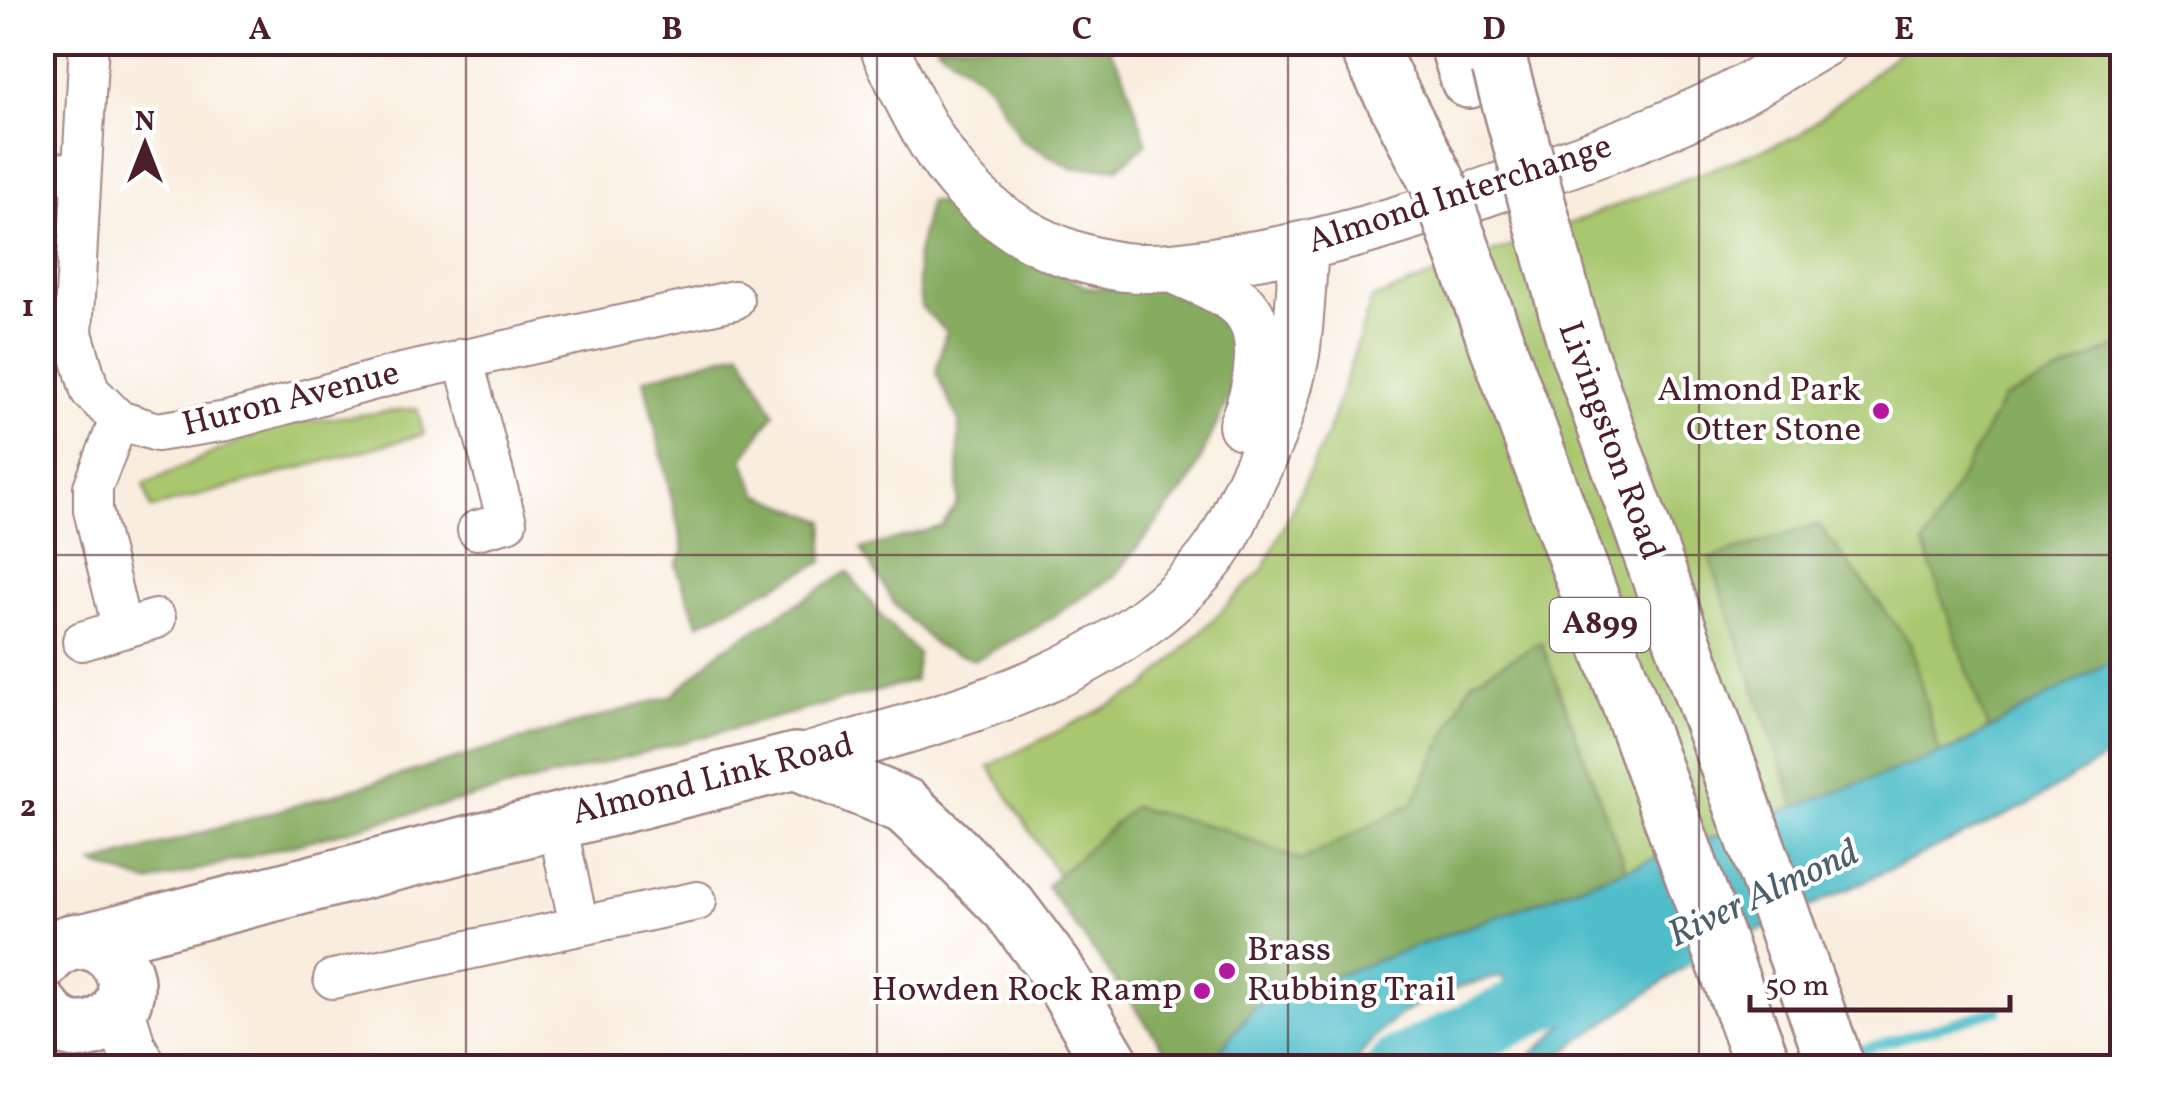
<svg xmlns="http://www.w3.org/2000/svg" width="2165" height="1110" font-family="Vollkorn,serif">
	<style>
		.green { fill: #a9c76e; stroke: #7a734c; stroke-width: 2.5 }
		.forest { fill: #86ac61; stroke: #686646; stroke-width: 2.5 }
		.water { fill: #50bec9; stroke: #4d6e7a; stroke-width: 2.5; fill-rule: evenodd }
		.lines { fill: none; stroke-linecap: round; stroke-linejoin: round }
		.stream { stroke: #50bec9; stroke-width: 10 }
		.river { stroke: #50bec9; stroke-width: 62 }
		.minor-casing { stroke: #a28684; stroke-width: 42 }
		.tertiary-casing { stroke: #a28684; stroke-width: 52 }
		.secondary-casing { stroke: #a28684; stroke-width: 60 }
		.primary-casing { stroke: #a28684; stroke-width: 60 }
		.minor { stroke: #fff; stroke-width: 38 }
		.tertiary { stroke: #fff; stroke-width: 48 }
		.secondary { stroke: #fff; stroke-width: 55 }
		.primary { stroke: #fff; stroke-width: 55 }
		.primary-bridge-casing { stroke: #a28684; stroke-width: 60; stroke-linecap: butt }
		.primary-bridge { stroke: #fff; stroke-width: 55 }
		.grid { fill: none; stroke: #4a1f2b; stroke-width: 2.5; stroke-opacity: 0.55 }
		.poi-dot { fill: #b5179e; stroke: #fff; stroke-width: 4 }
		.labels { text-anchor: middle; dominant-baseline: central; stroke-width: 8; stroke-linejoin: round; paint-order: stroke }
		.shield { fill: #fff; stroke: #80626b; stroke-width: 2.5 }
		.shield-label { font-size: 32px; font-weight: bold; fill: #4a1f2b }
		.street-label { font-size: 35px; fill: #4a1f2b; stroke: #fff }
		.poi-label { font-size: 35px; fill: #4a1f2b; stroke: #fff; text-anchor: end }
		.water-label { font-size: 38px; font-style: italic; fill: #4c5f6a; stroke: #fff }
		.neatline { fill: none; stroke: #4a1f2b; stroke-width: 4 }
		.grid-label { font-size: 32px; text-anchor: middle; font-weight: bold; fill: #4a1f2b }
	</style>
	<rect width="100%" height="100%" fill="#fff"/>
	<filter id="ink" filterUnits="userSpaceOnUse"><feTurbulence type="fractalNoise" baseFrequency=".01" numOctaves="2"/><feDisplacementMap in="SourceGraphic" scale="20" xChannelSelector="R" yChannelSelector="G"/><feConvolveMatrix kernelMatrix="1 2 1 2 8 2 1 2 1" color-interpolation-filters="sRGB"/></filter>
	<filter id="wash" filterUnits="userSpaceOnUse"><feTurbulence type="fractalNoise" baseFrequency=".0048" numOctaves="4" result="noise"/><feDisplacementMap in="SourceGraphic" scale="40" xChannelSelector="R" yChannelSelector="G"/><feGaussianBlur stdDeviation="2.25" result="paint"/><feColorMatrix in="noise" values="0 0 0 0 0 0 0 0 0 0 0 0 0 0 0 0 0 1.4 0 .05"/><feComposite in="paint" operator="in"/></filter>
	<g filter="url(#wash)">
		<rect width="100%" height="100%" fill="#f9edde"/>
		<!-- green -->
		<path class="green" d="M1909,43H2122V655L1954,749L1256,1005L1206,1067H1179L989,766L1146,687L1264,568L1327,435L1372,299L1798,136Z
			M417,408L424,434L151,509L144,484L275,425Z"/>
		<!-- forest -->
		<path class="forest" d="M937,43H1106L1124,74L1147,143L1118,168H1072L1021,140L988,84L938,47Z
			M929,201L950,204L964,223L1021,257L1090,288H1158L1210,310L1237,348L1236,382L1190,482L1114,576L1034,629L975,660L937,647L895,605L861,549L942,526L958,503L959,422L936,372L946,331L921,307L916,259Z
			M2122,344V655L1988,730L1924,545L2003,399Z
			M741,351L774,413L743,459L758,494L825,521L823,562L698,624L676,565L684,551L644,379Z
			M1818,524L1910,643L1940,755L1796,807L1710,559Z
			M848,572L882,617L918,654L914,681L149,883L94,864L672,696L720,651Z
			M1541,642L1626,869L1256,1005L1206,1068L1178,1067L1046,886L1133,807L1223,829L1301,861L1413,803L1472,681Z"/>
		<!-- water -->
		<path class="water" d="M2122,655V747L2026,806L1690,963L1542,1067H1516C1557,1035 1594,998 1611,948L1491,1058L1487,1067L1206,1068L1256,1005L1954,749ZM1504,976L1506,994C1461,1027 1412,1053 1356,1062C1390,1008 1445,987 1504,976Z"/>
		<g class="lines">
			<!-- stream -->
			<path class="stream" d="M1849,1053L1998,1010"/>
			<!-- river -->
			<path class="river" d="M1398,1068L1680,934"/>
		</g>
	</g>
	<g filter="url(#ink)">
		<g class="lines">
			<!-- minor casing -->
			<g class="minor-casing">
				<path id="minor" d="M89,42L73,333L90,391L119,420L93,487V510L122,629L156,619
					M42,171L80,174
					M463,358L507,522L477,530
					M119,420L157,432L227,421L397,374L734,300
					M82,641L122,629
					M556,820L579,925
					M333,979L697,901"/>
			</g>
			<!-- tertiary casing -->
			<g class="tertiary-casing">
				<path id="tertiary" d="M882,42C916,117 948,191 1024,233C1053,250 1091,263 1124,267C1164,271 1204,263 1244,257C1323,245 1396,222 1471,197C1556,168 1644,139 1725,99C1759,82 1791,61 1824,42
					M1173,268C1193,278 1218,287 1236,300C1273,326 1258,391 1243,425
					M795,761C938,719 1123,678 1216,551C1230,531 1239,505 1250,483C1269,444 1287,397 1295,354C1300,320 1301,283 1304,248
					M120,1008L131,1047L143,1068"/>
			</g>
			<!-- secondary casing -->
			<g class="secondary-casing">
				<path id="secondary" d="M86,941L795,761L905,806L952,850L1009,907L1055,968L1114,1068
					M42,963C54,948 69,939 89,942C99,944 108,949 115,958C154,1006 79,1062 42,1008"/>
			</g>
			<!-- primary casing -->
			<g class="primary-casing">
				<path id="primary" d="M1365,42L1437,181
					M1457,42L1469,80
					M1576,345L1837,1068"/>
			</g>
			<!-- minor -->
			<use href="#minor" class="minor"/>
			<!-- tertiary -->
			<use href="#tertiary" class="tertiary"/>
			<!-- secondary -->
			<use href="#secondary" class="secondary"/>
			<!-- primary -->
			<use href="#primary" class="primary"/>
			<!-- primary-bridge casing -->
			<g class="primary-bridge-casing">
				<path id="primary-bridge" d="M1500,66L1576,345
					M1437,181L1764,1068"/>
			</g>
			<!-- primary-bridge -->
			<use href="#primary-bridge" class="primary-bridge"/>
		</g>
	</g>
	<!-- grid -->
	<path class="grid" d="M466,42V1068M877,42V1068M1288,42V1068M1699,42V1068M42,555H2122"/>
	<!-- markers -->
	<g class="poi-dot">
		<circle cx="1881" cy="411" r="10"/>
		<circle cx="1227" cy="971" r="10"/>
		<circle cx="1202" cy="991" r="10"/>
	</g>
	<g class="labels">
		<!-- shield labels -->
		<rect class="shield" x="1550" y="598" width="100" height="54" rx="8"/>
		<g class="shield-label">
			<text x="1600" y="625">A899</text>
		</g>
		<!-- street labels -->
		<g class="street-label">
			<text transform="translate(1460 195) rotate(-18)">Almond Interchange</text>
			<text transform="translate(291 400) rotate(-14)">Huron Avenue</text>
			<text transform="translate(1610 441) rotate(70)">Livingston Road</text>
			<text transform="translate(713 780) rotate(-14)">Almond Link Road</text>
		</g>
		<!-- poi labels -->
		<g class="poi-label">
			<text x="1861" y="391">Almond Park<tspan x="1861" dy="40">Otter Stone</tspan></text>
			<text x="1247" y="951" text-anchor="start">Brass<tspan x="1247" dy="40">Rubbing Trail</tspan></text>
			<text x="1182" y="991">Howden Rock Ramp</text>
		</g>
		<!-- water labels -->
		<g class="water-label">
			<text transform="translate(1764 895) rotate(-25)">River Almond</text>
		</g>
	</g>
	<!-- margin -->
	<rect width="2165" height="1110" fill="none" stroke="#fff" stroke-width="110"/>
	<!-- north arrow -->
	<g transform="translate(145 145)" stroke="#ffffff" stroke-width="8" paint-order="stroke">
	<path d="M0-8L18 38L0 25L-18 38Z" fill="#4a1f2b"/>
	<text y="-15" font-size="28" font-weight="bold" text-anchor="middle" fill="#4a1f2b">N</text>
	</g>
	<!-- scale -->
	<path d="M1750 995v15h260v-15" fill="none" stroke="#4a1f2b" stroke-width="5"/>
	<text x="1765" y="995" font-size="30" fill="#4a1f2b" stroke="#ffffff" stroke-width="8" paint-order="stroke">50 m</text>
	<rect x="55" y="55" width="2055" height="1000" class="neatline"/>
	<g class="grid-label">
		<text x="260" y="39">A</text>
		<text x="672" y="39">B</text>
		<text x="1082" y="39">C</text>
		<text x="1494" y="39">D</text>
		<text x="1904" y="39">E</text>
		<text x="28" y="316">1</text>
		<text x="28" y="816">2</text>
	</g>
</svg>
